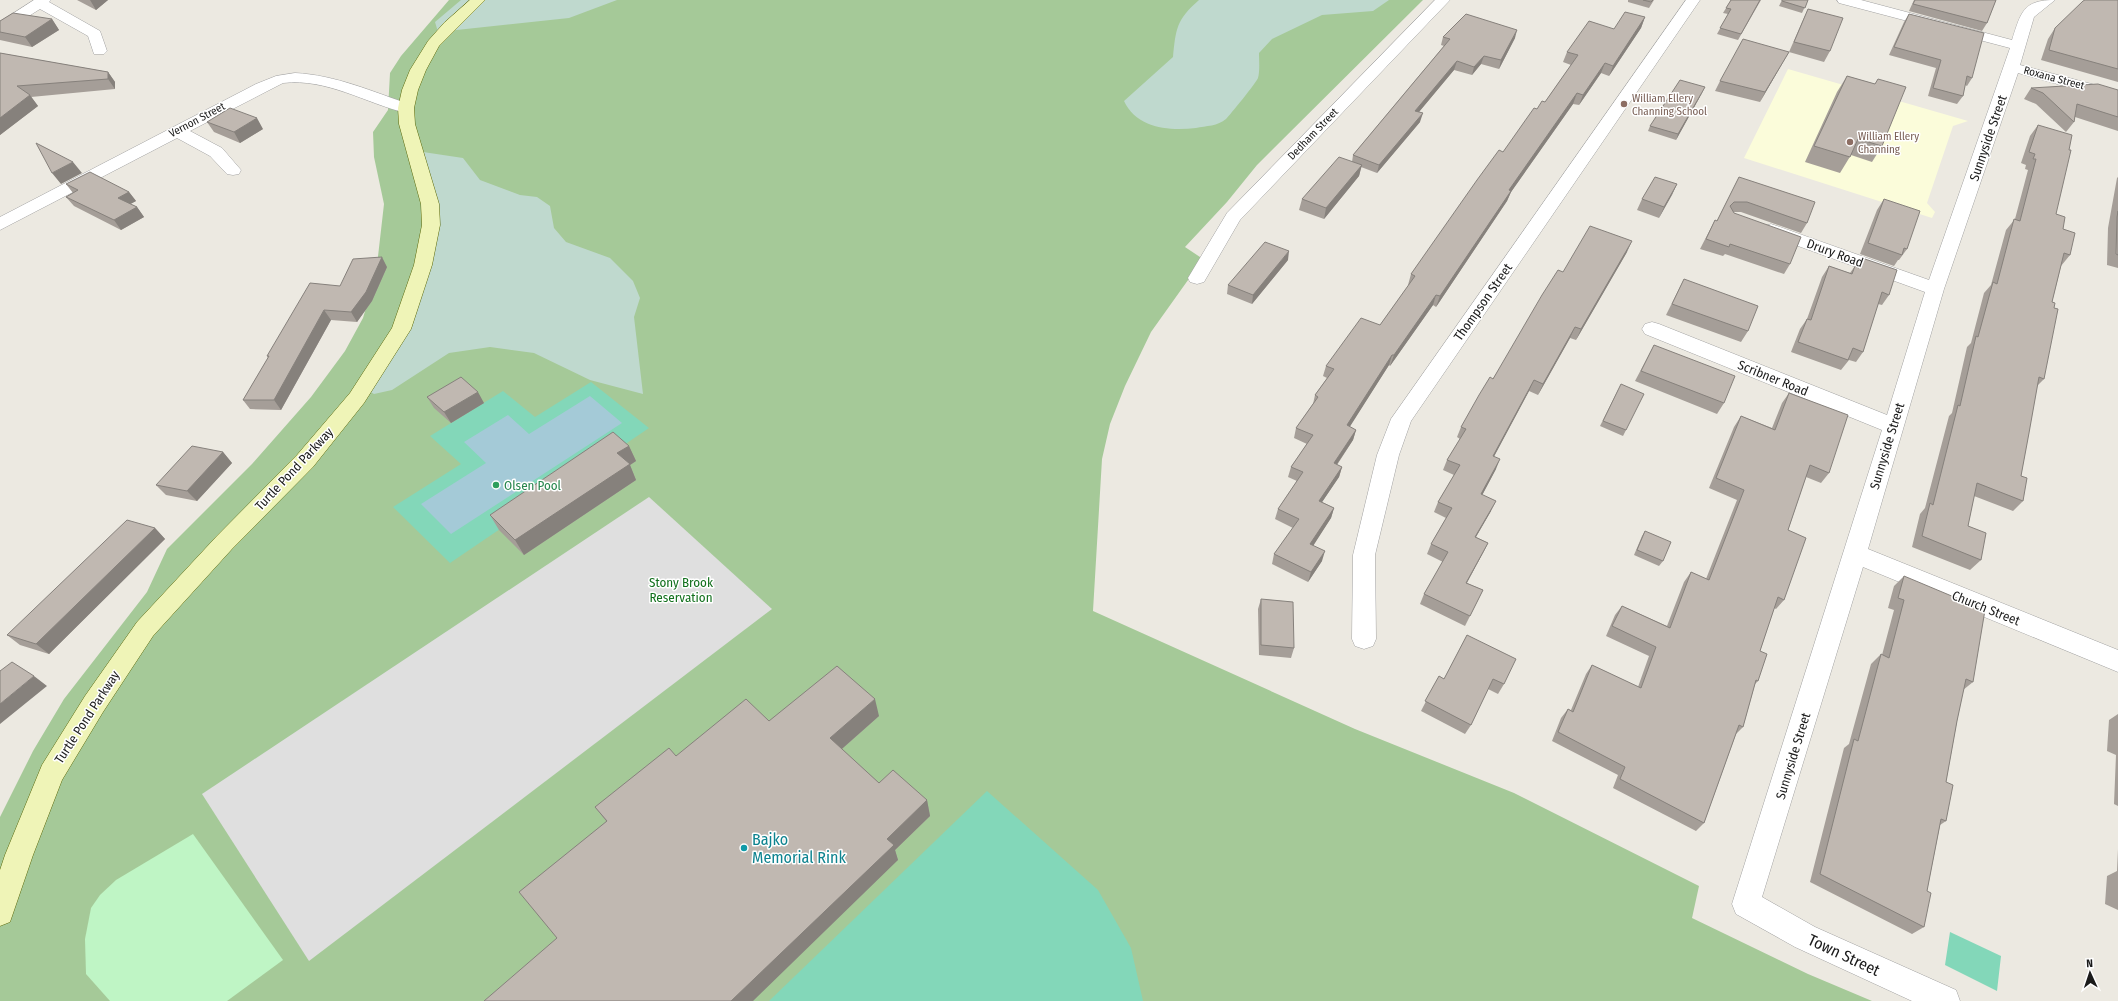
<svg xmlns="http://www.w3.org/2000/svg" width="2118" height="1001" font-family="'Fira Sans Condensed',sans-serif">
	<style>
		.education { fill: #fbfcda }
		.forest { fill: #a5c998 }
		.wetland { fill: #bfd9ce }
		.park { fill: #bff5c5 }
		.pitch { fill: #83d7b9 }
		.parking { fill: #dfdfdf }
		.water { fill: #a4cad7 }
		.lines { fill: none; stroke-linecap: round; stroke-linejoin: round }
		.street-casing { stroke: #a2a2a2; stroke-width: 1 }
		.secondary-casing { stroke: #5c690b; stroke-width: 1 }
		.street { fill: #fff; fill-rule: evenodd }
		.secondary { fill: #eff4b7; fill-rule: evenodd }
		.wall { fill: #a59e98 }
		.shaded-wall { fill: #86817c }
		.building { fill: #c0b8b1; stroke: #86817c }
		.education-dot { fill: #8d6e63; stroke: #fff; stroke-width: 1.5 }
		.leisure-dot { fill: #2e9e5b; stroke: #fff; stroke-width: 1.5 }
		.culture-dot { fill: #0f9aa8; stroke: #fff; stroke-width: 1.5 }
		.labels { text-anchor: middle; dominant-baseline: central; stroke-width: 3; stroke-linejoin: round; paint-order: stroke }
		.far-street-label { font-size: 11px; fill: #1b1b1b; stroke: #fff }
		.far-education-label { font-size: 11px; fill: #785e54; stroke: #fff; text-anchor: start }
		.street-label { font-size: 13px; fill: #1b1b1b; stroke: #fff }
		.leisure-label { font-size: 13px; fill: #27864d; stroke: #fff; text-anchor: start }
		.park-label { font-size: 13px; fill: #12701d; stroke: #fff }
		.near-culture-label { font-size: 16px; fill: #0d838f; stroke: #fff; text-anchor: start }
		.near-street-label { font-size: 16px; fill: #1b1b1b; stroke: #fff }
	</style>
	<rect width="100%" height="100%" fill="#ece9e1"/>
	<!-- education -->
	<path class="education" d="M1788,69L1968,121L1953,126L1927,203L1935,212L1932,218L1744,158Z"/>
	<!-- forest -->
	<path class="forest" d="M449,0H1423L1257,165L1227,202L1185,247L1203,259L1151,332L1125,386L1110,424L1102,459L1093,611L1355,729L1514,793L1699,886L1692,918L1808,974L1872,1001H0V817L33,751L64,699L147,592L167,549L252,464L311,397L345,351L363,318L376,274L384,204L374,157L373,132L388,110L390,73L401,56Z"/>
	<!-- wetland -->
	<path class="wetland" d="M461,0H617L569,18L438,32L435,22Z
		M1199,0H1389L1373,11L1322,15L1272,39L1259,53C1259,60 1260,71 1258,78C1256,83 1230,115 1226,119C1218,126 1206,126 1196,128C1170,131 1137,129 1124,101L1173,57C1176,29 1176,20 1199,0Z
		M423,152L463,158L480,180L520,195L537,197L550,206L554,228L566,242L610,258L633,281L640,298L634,317L643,394L590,380L534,353L490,347L449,353L392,390L374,394L367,390L425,264Z"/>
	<!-- park -->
	<path class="park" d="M193,834L283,960L227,1001H110L86,974L85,939L91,908L100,895L116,880Z"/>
	<!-- pitch -->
	<path class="pitch" d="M591,382L649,428L450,563L393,507L461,464L430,436L503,391L535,417Z
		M987,791L1098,890L1131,948L1143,1001H769Z
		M1950,932L2001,956L1997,991L1945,965Z"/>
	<!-- parking -->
	<path class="parking" d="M649,497L772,609L309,961L202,794Z"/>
	<!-- water -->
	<path class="water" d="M590,396L622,423L451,534L421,504L486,463L464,442L508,415L529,434Z"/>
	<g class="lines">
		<!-- street casing -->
		<g class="street-casing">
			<path id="street" d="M34,0H51L49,2L100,31L107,51L104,54H94L88,36L40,9L5,31L0,32V22Z
				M1435,0H1450L1240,220L1204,282L1197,284L1190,282L1188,278L1227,213Z
				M1686,0H1700L1411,421L1399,455L1375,555L1376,639L1373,646L1364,649L1355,646L1352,639L1353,555L1377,455L1391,419Z
				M1837,0H1861L2012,40C2021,12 2023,0 2055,0L2034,17L2020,65L2118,91V101L2018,73L1944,289L1868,549L2118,650V672L1863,567L1762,897L1815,927L1956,990L1960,1001H1912L1795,947L1736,914L1732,904L1882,430L1645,334L1642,329L1645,324L1652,322L1659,324L1887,415L1925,292L1765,234L1762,230L1765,226L1771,224L1777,226L1929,280L2010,48L1839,3Z
				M295,73C336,75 373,92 412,105L414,108L412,111L406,113C365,103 327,78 283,83L190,131L222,148L241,170L239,174L233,175L227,174L210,156L177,138L0,230V217L256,84L276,76Z"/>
		</g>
		<!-- secondary casing -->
		<g class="secondary-casing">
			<path id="secondary" d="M470,0H485L439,46L426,70L418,90L414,108L415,124L439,204L440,225L432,265L411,329L364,403L313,467L232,549L153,636L103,712L62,780L33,855L10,922L0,926V870L5,855L42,765L85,696L137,622L216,537L297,455L350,393L392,328L414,265L422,225L421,204L399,124L398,108L402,90L410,70L428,41L444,23Z"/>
		</g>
		<!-- street -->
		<use href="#street" class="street"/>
		<!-- secondary -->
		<use href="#secondary" class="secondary"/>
	</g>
	<!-- wall -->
	<path class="wall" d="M77,0H108L96,10Z
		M1628,0H1654L1649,8L1628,2Z
		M1731,0H1761L1738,40L1717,34L1728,14L1723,13Z
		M1782,0H1808L1802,13L1779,6Z
		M1914,0H1996L1987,23L1982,31L1909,11Z
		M2118,0V82L2041,60L2048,39L2055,28Z
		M1808,9L1830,51L1824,62L1789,52L1760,102L1715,91L1720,81L1789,52L1803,20Z
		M1909,14L1972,78L1967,86L1965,85L1963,96L1957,104L1928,96L1936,68L1889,55L1904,22Z
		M1645,17L1641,28L1609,76L1601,73L1579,105L1573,104L1511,192L1507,201L1436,307L1433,305L1390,366L1389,365L1349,427L1356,430L1353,440L1337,465L1342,467L1339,477L1322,502L1334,508L1331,518L1313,545L1322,561L1308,582L1272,564L1274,554L1293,528L1275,519L1278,509L1297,481L1288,477L1291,467L1307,444L1294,438L1296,428L1313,404L1315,395L1327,378L1323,376L1326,366L1380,325L1409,285H1408L1411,274L1503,152L1537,109L1545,102L1571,65L1563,62L1567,52L1614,29Z
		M52,19L59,30L32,47L0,40V21Z
		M1443,37L1515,38L1499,69L1481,64L1472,75L1454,70L1419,112L1420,122L1377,173L1361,167L1359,176L1324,219L1299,210L1302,199L1352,162L1353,155L1444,46L1441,45Z
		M0,53L108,72L115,82V89L31,97L38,106L0,135Z
		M1847,76L1875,84L1878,79L1882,146L1872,162L1851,155L1840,173L1805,162L1837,92Z
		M2031,88L2118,90V131L2075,117L2074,122L2066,132L2036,104L2024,99Z
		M1702,93L1676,140L1648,131L1650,126Z
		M207,122L263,129L240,143L214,132Z
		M2038,125L2056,214L2063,229L2070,255L2061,266L2052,302L2044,379L2037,386L2021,476L2023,501L2013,511L1974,496L1968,526L1981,560L1970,570L1912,547L1920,514L1925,508L1949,416L1952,413L1967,347L1971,343L1984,293L1991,285L2006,230L2015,219L2028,170L2025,169L2026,165L2021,163L2030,136Z
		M1739,177L1807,223L1801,233L1741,212H1733L1790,264L1784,274L1725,254L1723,256L1700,249L1715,220L1717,221Z
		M2118,177V268L2107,265L2108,228L2117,178Z
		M66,184L129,192L136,201L130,204L137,207L144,217L121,230L74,206L66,197L73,193Z
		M1677,184L1659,218L1637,210L1642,199Z
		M1884,199L1907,249L1899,260H1898L1894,266L1860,254L1877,210Z
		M1627,252L1576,340L1570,338L1538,395L1529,391L1494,456L1496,469L1482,495L1491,511L1476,537L1488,543L1467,583L1483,590L1465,626L1420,604L1424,594L1443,562L1427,554L1431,544L1446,518L1434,512L1438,502L1454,475L1443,470L1447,460L1460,439L1457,437L1461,427L1563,272Z
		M1862,258L1889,295L1882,305L1878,304L1863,352L1856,362L1849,360L1841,370L1791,352L1800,329L1807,319L1822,277L1829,266L1850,273L1855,266L1856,267Z
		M1288,260L1252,304L1227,294L1228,285Z
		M387,267L372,301L357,322L331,320L281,410L250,409L243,400L268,358L267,356L340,286Z
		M1684,279L1748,331L1741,342L1666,315Z
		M1654,345L1724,403L1717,414L1635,381Z
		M1618,390L1626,430L1623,436L1600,426Z
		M1789,393L1829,473L1821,483L1806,477L1788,530L1784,600L1776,609L1774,608L1760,651L1758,681L1755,684L1743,727L1736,734L1704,823L1696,831L1613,788L1618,775L1552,741L1561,718L1568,709L1571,710L1586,674L1592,665L1638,687L1649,656L1606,636L1615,615L1622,606L1667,626L1684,582L1691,572L1706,579L1737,500L1709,488L1734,427L1741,416L1772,428L1782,403Z
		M427,397L484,403L451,423L434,408Z
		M629,446L636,461L630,465L636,480L524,555L499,530L490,515Z
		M223,452L232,463L197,501L166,495L156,485Z
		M155,528L165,539L49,654L20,645L7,635Z
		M1645,531L1663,561L1659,566L1634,555L1642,536Z
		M1904,576L1973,682L1963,690L1957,721L1946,782V821L1940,825L1927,891L1924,927L1912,934L1810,882L1844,748L1849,744L1871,664L1881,654L1882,655L1894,610L1888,608L1894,586Z
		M1261,599L1294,648L1291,658L1259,655L1258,609Z
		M1467,635L1504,684L1498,694L1488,689L1471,725L1465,734L1421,711L1439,676L1444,679Z
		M2118,714V806L2114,804L2116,755L2107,751L2109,720Z
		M879,716L842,749L879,783L927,800L930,816L895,850L898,860L557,938L606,821L595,807L676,756L769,721Z
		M2118,849V910L2105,904L2107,876L2117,871Z"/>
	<!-- shaded-wall -->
	<path class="shaded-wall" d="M90,0H108L96,10Z
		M1645,17L1641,28L1609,76L1613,66Z
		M52,19L59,30L32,47L25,37Z
		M1517,30L1515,38L1499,69L1501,60Z
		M1789,52L1783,62L1760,102L1765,92Z
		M1484,56L1481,64L1472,75L1474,67Z
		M1457,61L1454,70L1413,119L1415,111Z
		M1605,63L1601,73L1579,105L1583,95Z
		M108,72L115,82V89L108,79Z
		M1705,87L1702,93L1676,140L1678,134Z
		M1577,93L1573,104L1511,192L1507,201L1436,307L1440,296L1509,190Z
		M30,95L38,106L0,135V118Z
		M1423,113L1420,122L1377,173L1379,165Z
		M257,118L263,129L240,143L234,132Z
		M73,162L82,173L61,184L52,173Z
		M1362,165L1359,176L1324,219L1326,208Z
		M1677,184L1672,195L1659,218L1664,207Z
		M129,192L136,201L125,207L118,198Z
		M137,207L144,217L121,230L114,220Z
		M1632,241L1627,252L1576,340L1581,329Z
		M1289,251L1288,260L1252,304L1253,295Z
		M382,257L387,267L372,301L357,322L351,312Z
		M1436,295L1433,305L1390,366L1394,355Z
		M324,310L331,320L281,410L274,400Z
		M1575,327L1570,338L1538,395L1543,384Z
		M1392,355L1389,365L1344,436L1347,425Z
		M1534,380L1529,391L1489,466L1493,456Z
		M478,392L484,403L451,423L444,412Z
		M1356,430L1353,440L1331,473L1334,463Z
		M629,446L636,461L630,465L636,480L524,555L515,540L617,453Z
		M223,452L232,463L197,501L187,491Z
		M1500,459L1496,469L1477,505L1481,494Z
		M1342,467L1339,477L1316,511L1319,501Z
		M1496,501L1491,511L1470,547L1475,537Z
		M1334,508L1331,518L1308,554L1310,544Z
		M155,528L165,539L49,654L36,644Z
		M1488,543L1483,553L1461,593L1466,583Z
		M1325,551L1322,561L1308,582L1311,572Z
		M34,676L47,686L0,724V704Z
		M875,699L879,716L836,754L830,738Z
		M927,800L930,816L895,850L898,860L753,1001H731L887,839Z"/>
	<!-- building -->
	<path class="building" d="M1643,0H1653L1651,2Z
		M1731,0H1760L1741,34L1720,28L1731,9L1726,8Z
		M1782,0H1808L1805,8L1782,1Z
		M1915,0H1996L1987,23L1913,4Z
		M2085,0H2118V69L2049,50L2055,28L2083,1Z
		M1808,9L1843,18L1830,51L1794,42Z
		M1625,12L1645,17L1613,66L1605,63L1583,95L1577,93L1509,190L1511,191L1440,296L1436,295L1394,355H1392L1347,425L1356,430L1334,463L1342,467L1319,501L1334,508L1310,544L1325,551L1311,572L1274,554L1299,519L1278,509L1303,472L1291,467L1313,435L1296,428L1318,397L1315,395L1334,369L1326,366L1361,318L1380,325L1415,276L1411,274L1477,180L1499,150L1503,152L1534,108L1537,109L1542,101L1545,102L1578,55L1567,52L1589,21L1614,29Z
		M13,13L52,19L25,37L0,32V21Z
		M1466,14L1517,30L1501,60L1484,56L1474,67L1457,61L1415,111L1423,113L1379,165L1353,155L1450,39L1443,37Z
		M1909,14L1984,33L1972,78L1967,76L1963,96L1933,88L1941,60L1894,47Z
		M1743,39L1789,52L1765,92L1720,81Z
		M0,53L108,72V79L17,86L30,95L0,118Z
		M1847,76L1875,84L1878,79L1906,87L1882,146L1858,139L1850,157L1814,146Z
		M1680,80L1705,87L1678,134L1650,126Z
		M2098,84L2118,90V117L2077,104L2074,122L2043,93L2031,88Z
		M230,108L257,118L234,132L207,122Z
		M2038,125L2072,135L2069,150H2071L2056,214L2065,217L2063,229L2075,233L2070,255L2064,253L2052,302L2055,303L2054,308L2058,309L2044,379L2039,377L2029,433L2021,476L2027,478L2023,501L1977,483L1968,526L1986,533L1981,560L1922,536L1930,503L1933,505L1958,405L1960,406L1976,336L1978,337L1993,282L1997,284L2014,219L2020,221L2036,159H2033L2035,154L2029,152Z
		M36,143L73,162L52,173Z
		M1339,157L1362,165L1326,208L1302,199Z
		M90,172L129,192L118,198L137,207L114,220L66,197L78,190L66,184Z
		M1655,177L1677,184L1664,207L1642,199Z
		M1739,177L1815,202L1807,223L1747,202H1734L1730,206L1734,213L1801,237L1790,264L1730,244L1729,247L1706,239L1715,220L1717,221Z
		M1884,199L1920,211L1907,249L1904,248L1902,255L1868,243Z
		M2118,211V255L2116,254L2117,217Z
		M1590,226L1632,241L1581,329L1575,327L1543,384L1534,380L1493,456L1500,459L1481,494L1496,501L1475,537L1488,543L1466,583L1483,590L1470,616L1424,594L1448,552L1431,544L1452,508L1438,502L1460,465L1447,460L1466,429L1461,427L1479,395L1490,377L1493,379L1542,295L1558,270L1563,272Z
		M1265,242L1289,251L1253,295L1228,285Z
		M382,257L366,292L351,312L324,310L274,400H243L269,356H267L310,283L340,286L353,259Z
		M1862,258L1897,270L1889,295L1882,292L1863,352L1853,348L1848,360L1798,342L1807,319L1811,320L1829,266L1852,274L1855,266L1859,268Z
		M1684,279L1758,306L1748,331L1672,304Z
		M1654,345L1735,376L1724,403L1641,371Z
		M461,377L478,392L444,412L427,397Z
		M1621,384L1644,394L1626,430L1603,421Z
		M1789,393L1848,415L1829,473L1810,465L1788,530L1806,538L1784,600L1778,597L1760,651L1767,654L1758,681L1756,680L1743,727L1739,725L1704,823L1620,779L1625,767L1558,732L1568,709L1573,712L1592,665L1641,688L1656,647L1612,626L1622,606L1670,628L1691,572L1709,580L1744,490L1716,478L1741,416L1775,430Z
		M613,432L629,446L617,453L630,464L515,540L490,515Z
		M192,446L223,452L187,491L156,485Z
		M127,520L155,528L36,644L7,635Z
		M1645,531L1671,542L1663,561L1637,550Z
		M1904,576L1985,610L1973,682L1966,679L1957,721L1946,782L1953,785L1946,821L1941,819L1927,891L1931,893L1924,927L1820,874L1854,739L1858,741L1881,654L1889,658L1904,600L1898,598Z
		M1261,599L1293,602L1294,648L1261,645Z
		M1467,635L1516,659L1504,684L1493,679L1471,725L1425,701L1439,676L1444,679Z
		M12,662L34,676L0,704V671Z
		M837,666L875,699L830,738L879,783L893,770L927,800L887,839L894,845L731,1001H484L557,938L519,892L607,821L595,807L669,748L676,756L746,699L769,721Z"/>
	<!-- markers -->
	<g class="education-dot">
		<circle cx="1624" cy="104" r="4"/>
		<circle cx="1850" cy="142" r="4"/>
	</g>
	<circle class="leisure-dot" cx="496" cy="485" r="4"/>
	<circle class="culture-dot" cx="744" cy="848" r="4"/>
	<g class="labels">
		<!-- far-street labels -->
		<g class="far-street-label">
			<text transform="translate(2054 78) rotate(15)">Roxana Street</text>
			<text transform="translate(197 120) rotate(-28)">Vernon Street</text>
			<text transform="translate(1313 134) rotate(-46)">Dedham Street</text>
		</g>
		<!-- far-education labels -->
		<g class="far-education-label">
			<text x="1632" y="98">William Ellery<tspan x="1632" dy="13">Channing School</tspan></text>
			<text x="1858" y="136">William Ellery<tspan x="1858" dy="13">Channing</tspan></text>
		</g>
		<!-- street labels -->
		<g class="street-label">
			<text transform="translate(1988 138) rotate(-71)">Sunnyside Street</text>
			<text transform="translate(1835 253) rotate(20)">Drury Road</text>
			<text transform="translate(1483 302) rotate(-55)">Thompson Street</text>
			<text transform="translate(1773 378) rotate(22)">Scribner Road</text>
			<text transform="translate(1887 446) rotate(-73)">Sunnyside Street</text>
			<text transform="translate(294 469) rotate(-47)">Turtle Pond Parkway</text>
			<text transform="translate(1986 608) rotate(22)">Church Street</text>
			<text transform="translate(87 717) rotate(-57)">Turtle Pond Parkway</text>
			<text transform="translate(1793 756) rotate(-73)">Sunnyside Street</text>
		</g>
		<!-- leisure labels -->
		<g class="leisure-label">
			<text x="504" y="485">Olsen Pool</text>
		</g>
		<!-- park labels -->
		<g class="park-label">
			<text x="681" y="582">Stony Brook<tspan x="681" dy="15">Reservation</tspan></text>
		</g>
		<!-- near-culture labels -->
		<g class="near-culture-label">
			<text x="752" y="839">Bajko<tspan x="752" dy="18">Memorial Rink</tspan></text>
		</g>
		<!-- near-street labels -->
		<g class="near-street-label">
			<text transform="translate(1844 955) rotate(25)">Town Street</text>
		</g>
	</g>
	<!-- north arrow -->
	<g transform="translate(2090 973) rotate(357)" stroke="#ffffff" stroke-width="3" paint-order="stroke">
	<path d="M0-3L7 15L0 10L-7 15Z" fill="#1b1b1b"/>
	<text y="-6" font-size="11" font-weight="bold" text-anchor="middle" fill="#1b1b1b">N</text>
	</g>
</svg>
